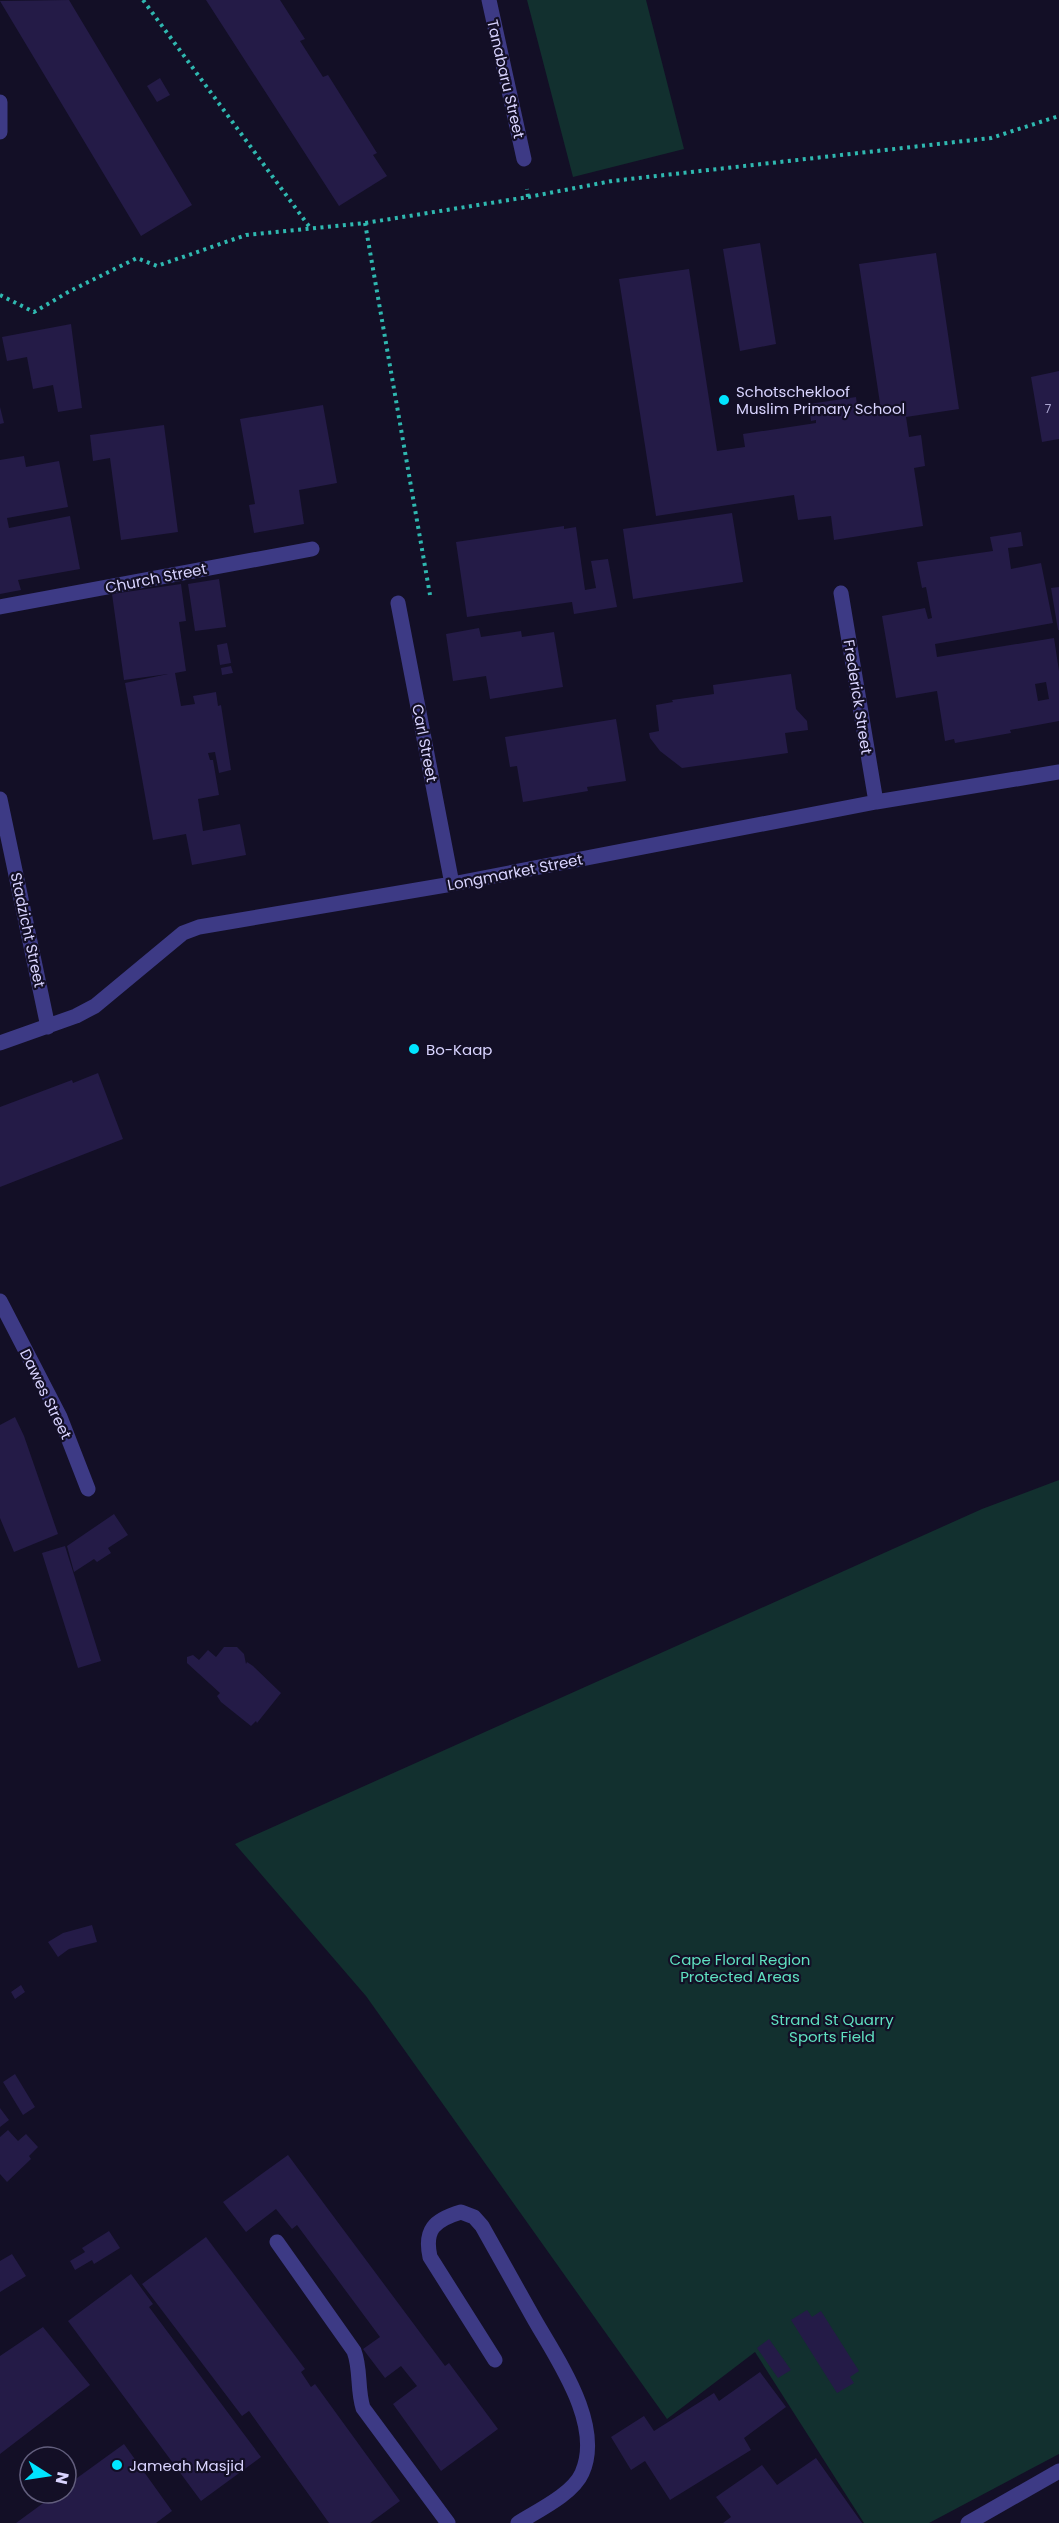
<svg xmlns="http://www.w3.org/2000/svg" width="1059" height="2523" font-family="Poppins,sans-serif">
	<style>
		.green { fill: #12302f }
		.building { fill: #241b47; fill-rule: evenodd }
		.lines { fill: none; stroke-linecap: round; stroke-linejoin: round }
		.path { stroke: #2fb8b0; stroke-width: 4; stroke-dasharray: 3 4.5; stroke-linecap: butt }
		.service { stroke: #3d3a85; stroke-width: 15 }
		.minor { stroke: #3d3a85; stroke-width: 15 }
		.tertiary { stroke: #3d3a85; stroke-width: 15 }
		.poi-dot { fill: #00e5ff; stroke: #130f26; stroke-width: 2 }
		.labels { text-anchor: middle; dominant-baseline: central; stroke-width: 4.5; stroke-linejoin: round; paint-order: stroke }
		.number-label { font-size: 12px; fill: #aca6d1 }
		.street-label { font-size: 15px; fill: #d9d4ff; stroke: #130f26 }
		.poi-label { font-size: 15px; fill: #d9d4ff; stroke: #130f26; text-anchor: start }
		.park-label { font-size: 15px; fill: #5fe0c0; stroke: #130f26 }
	</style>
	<rect width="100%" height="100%" fill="#130f26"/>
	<!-- green -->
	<path class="green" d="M527,0H646L684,149L573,177Z
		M1059,1480V2454L929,2523H864L755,2352L667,2419L366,1996L235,1844L982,1509Z"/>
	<!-- building -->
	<path class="building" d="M69,0L192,205L141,236L0,1Z
		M206,0H280L305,39L300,41L323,77L328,75L377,153L373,155L387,176L339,206Z
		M160,78L170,95L157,102L147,86Z
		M760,243L776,344L740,351L723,249Z
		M936,253L959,409L906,417L909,437L921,435L925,466L914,468L923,526L834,540L831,516L798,520L794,495L656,516L619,279L689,269L717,451L745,447L743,434L816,423V420L811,421L809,404L856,397L858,414L881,410L859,264Z
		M71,324L82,408L58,412L53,385L33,389L27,357L7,361L2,337Z
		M1059,371V439L1042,442L1031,377Z
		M323,405L337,483L299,490L304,524L254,533L249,505L255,504L240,419Z
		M0,407L4,423L0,424Z
		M164,425L178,532L121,540L110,458L93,461L90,435Z
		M24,456L26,467L59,461L68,507L7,518L9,528L70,516L80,569L18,580L21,590L0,594V460Z
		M732,513L743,582L633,599L623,529Z
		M564,526V529L576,527L585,590L596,588L591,561L608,559L617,607L574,614L572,602L467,617L456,542Z
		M1021,532L1023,546L1008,548L1011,569L1041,563L1053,623L935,644L937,657L1054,638L1059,671V721L1010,730L1011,733L955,743L954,739L945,741L937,691L896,698L882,616L925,608L928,619L932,618L926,587L922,588L917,562L993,551L990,537ZM1046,682L1049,699L1038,701L1035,684Z
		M219,579L226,627L195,631L188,584Z
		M181,584L186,621L179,622L186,671L175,673L181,706L195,704L193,696L216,692L218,706L221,705L231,770L219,773L215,752L208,753L210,760H213L219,795L198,799L203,831L240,824L246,855L192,865L186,834L153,840L125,683L168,674L124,680L112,594Z
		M1059,587V630H1058L1051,588Z
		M479,628L481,637L521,631L522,637L554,632L563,687L490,699L486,676L453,681L446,634Z
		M227,643L231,663L220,665L217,645Z
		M231,666L233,673L222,675L221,668Z
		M791,674L796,709L807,721L808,730L785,733L788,753L682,768L660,751L650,738L649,733L659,731L656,705L673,702L672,700L714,694L713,685Z
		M616,719L626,781L587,787L588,791L523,802L517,766L510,767L505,737Z
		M98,1073L123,1139L0,1187V1107L72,1080L73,1083Z
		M15,1417L24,1436L58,1534L14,1552L0,1518V1425Z
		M114,1514L128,1535L108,1548L111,1553L97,1562L94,1559L74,1572L67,1546Z
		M65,1546L101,1661L78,1668L42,1553Z
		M224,1647H237L244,1654L246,1664L247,1662L253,1666L281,1693L257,1723L256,1721L251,1726L221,1702L217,1696L220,1693L187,1663V1657L193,1655L199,1660L208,1650L216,1657Z
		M92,1925L97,1942L69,1949L58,1957L48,1942L63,1933Z
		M21,1985L25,1992L15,1999L11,1992Z
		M15,2074L35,2107L23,2115L3,2082Z
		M0,2108L9,2120L0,2127Z
		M8,2130L18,2141L26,2134L38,2147L29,2156L31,2159L7,2182L0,2174V2137Z
		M288,2155L325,2205L317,2211L325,2205L445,2366L449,2363L498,2429L441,2471L393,2404L417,2386L401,2366L385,2378L363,2349L380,2337L297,2225L292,2229L276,2209L246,2232L223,2202Z
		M109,2231L120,2248L94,2264L92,2260L75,2270L70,2261L85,2252L82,2248Z
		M206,2237L305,2369L301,2372L311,2387L315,2384L400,2501L370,2523H329L249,2411L242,2416L142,2284Z
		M12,2254L26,2276L0,2292V2261Z
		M131,2274L153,2304L149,2307L261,2457L201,2501L68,2321Z
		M807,2310L812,2317L821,2311L859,2371L850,2377L854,2383L837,2393L791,2320Z
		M43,2327L90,2385L0,2454V2356Z
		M769,2339L791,2370L778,2378L757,2348Z
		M760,2372L786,2407L744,2438L751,2450L670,2500L645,2461L631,2470L611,2437L644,2416L654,2431L714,2393L719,2401Z
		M124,2444L172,2511L156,2523H16L57,2493H66V2486Z
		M816,2458L862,2523H723L731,2517L716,2497L762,2465L777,2485Z"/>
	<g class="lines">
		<!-- path -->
		<path class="path" d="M143,0L311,229
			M528,197L612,181L991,138L1059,116
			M365,223L430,595
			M0,295L34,312L70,291L137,258L157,266L246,235L365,223L528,197L527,189"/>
		<!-- service -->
		<path class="service" d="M489,0L524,159
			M0,102V132
			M277,2242L354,2351C361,2369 357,2389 363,2408L448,2523
			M495,2360L430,2257C424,2230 434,2220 461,2212L474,2217L482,2226C499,2256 516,2287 533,2317C556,2358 604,2424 582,2473C573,2494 537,2511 518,2523"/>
		<!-- minor -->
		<path class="minor" d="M841,593L876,802
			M398,603L452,884
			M0,607L312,549
			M0,799L48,1027
			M0,1043L76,1016L95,1006L183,933L199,927L452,884L876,802L1059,772
			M0,1301L60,1417L88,1489"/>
		<!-- tertiary -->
		<path class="tertiary" d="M968,2523L1059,2471"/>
	</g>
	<!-- markers -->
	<g class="poi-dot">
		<circle cx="724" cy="400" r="6"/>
		<circle cx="414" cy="1049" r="6"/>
		<circle cx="117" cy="2465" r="6"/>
	</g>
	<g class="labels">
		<!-- number labels -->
		<g class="number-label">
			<text x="1048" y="408">7</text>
		</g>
		<!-- street labels -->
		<g class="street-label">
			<text transform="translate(506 79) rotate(77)">Tanabaru Street</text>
			<text transform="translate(156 578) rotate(-11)">Church Street</text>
			<text transform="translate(858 697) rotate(81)">Frederick Street</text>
			<text transform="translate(425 743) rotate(79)">Carl Street</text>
			<text transform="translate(515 872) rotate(-11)">Longmarket Street</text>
			<text transform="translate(28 930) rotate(78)">Stadzicht Street</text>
			<text transform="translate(46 1394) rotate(64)">Dawes Street</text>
		</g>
		<!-- poi labels -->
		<g class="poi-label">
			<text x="736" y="391">Schotschekloof<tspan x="736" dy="17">Muslim Primary School</tspan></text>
			<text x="426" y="1049">Bo-Kaap</text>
			<text x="129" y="2465">Jameah Masjid</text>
		</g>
		<!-- park labels -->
		<g class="park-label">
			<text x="740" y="1959">Cape Floral Region<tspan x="740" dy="17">Protected Areas</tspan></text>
			<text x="832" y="2019">Strand St Quarry<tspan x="832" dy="17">Sports Field</tspan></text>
		</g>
	</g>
	<!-- north arrow -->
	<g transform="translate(48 2475) rotate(102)"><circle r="28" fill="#130f26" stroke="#625e7d" stroke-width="1.5"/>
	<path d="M0-4.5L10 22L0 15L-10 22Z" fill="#00e5ff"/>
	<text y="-9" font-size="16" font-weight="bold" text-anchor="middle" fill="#d9d4ff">N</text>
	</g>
</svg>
